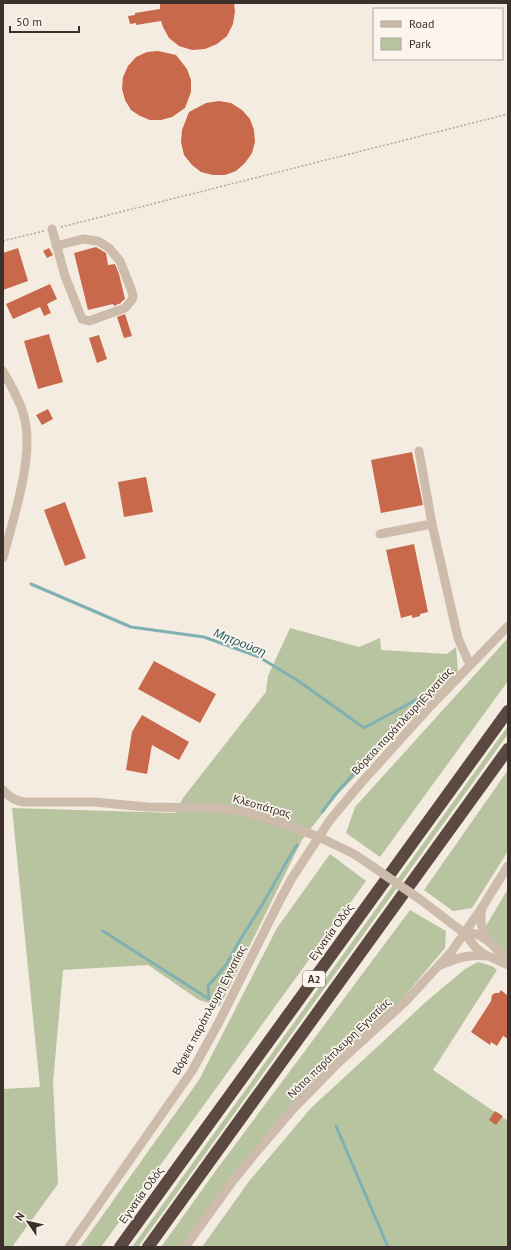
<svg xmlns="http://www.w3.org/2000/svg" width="511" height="1250" font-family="'PT Sans',sans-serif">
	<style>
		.green { fill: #b8c4a0 }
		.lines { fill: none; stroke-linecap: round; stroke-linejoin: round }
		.stream { stroke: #7fb0b2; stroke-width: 3 }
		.building { fill: #c8694b }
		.path { stroke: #b9a596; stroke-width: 1.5; stroke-dasharray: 2 2; stroke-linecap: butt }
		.minor { stroke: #cdbbac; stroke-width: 9 }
		.highway { stroke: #5c4a42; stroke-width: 12 }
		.minor-bridge { stroke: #cdbbac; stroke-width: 9 }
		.labels { text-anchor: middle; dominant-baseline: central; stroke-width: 3.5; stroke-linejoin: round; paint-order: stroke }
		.shield { fill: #fbf5ee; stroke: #756b66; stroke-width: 1 }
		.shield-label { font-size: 10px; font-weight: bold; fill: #3b302b }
		.street-label { font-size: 11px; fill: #3b302b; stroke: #fbf5ee }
		.water-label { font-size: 12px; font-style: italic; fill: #1f5a5e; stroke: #fbf5ee }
	</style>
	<rect width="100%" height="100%" fill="#f4ebe1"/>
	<!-- green -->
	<path class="green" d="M290,628L359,647L380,638L381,650L447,654L456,647L458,672L337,795L302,840L220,1006L199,1000L148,965L63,970L53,1083L58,1184L12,1247H3V1089L40,1087L12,808L175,813L183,798L266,692L268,676Z
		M508,638V681L380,857L346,833L355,807Z
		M508,726V734L138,1247H132Z
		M508,770V851L472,908L453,911L424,890Z
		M330,854L366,881L101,1247H80L199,1080L277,928Z
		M508,889V955L492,942L484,929Z
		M410,910L446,931L445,948L397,1005L318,1078L181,1247H161L217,1169Z
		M478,962L492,966L497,970L433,1070L508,1121V1247H202L250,1180L311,1108L428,1000L465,969Z"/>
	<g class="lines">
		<!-- stream -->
		<path class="stream" d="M31,584L131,627L204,637L259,657L300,682L364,728L425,695
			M322,812L338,791L424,697
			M103,931L209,999
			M209,999L208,986L226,965L240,940L262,905L287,861L297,845
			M336,1126L388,1247"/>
	</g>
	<!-- building -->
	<path class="building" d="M160,3H234L235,11L233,24L227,36L217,44L205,49L192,50L179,46L169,38L163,27L161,21L136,25V23L130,24L128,16L135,15V13L160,9Z
		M158,51L176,55L187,69L191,80V92L185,108L172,117L161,120H150L140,116L131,110L125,100L122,89L123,77L128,66L136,57L147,52Z
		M219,101L231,103L242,110L250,119L254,130L255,142L252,153L245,163L236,171L225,175H213L201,172L192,165L184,155L181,142L182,130L189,112L206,103Z
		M96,247L106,253L108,265L115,264L119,274L125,299L121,302V303L114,306L113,304L88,310L74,253Z
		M18,248L28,281L3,290V253Z
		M49,248L53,255L47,258L43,251Z
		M50,284L57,299L47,304L51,313L44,316L40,307L13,319L6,304Z
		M125,314L132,336L124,338L117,317Z
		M49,334L63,382L38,389L24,341Z
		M99,335L107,359L97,363L89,338Z
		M48,409L53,419L42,425L36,415Z
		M412,452L423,505L381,513L371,460Z
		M146,477L153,512L124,517L118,482Z
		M65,502L86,558L65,566L44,510Z
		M414,544L428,612L420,614V616L412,618V615L401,618L386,550Z
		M154,661L216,694L200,723L138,689Z
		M142,715L189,742L179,760L152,745L147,774L126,770L132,732Z
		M501,990L508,996V1039L503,1036L497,1046L491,1042L490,1045L471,1032L491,1001L492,995L495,993H499Z
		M495,1111L503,1116L496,1125L489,1120Z"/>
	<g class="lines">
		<!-- path -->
		<path class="path" d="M61,227L508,114
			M3,241L44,231"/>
		<!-- minor -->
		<path class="minor" d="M52,229L65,276L82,319L89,321L125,308L132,300L133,296L131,289L120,261L109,248L98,241L83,239L56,246
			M3,371C11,386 20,400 24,416C35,456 13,519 3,558
			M419,451L432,524L458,638L470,665
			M380,534L432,524
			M3,790C9,797 15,801 24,802H94L147,807L218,808L241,811L273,820L319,837L354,854L369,864
			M421,900L464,933L476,948L484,954L508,965
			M482,909C479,921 482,930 488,940
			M464,933C484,931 496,949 508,962
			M441,965C457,958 468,954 486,956
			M69,1247L192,1071L219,1022L280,900L292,878L330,820L361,783L426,711L508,626
			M185,1247L232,1182L254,1155L292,1110L336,1065L406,1001L452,951L483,906L508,866"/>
		<!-- highway -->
		<path class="highway" d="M120,1247L508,711
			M148,1247L508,749"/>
		<!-- minor-bridge -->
		<path class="minor-bridge" d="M369,864L421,900"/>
	</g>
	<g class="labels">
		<!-- shield labels -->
		<rect class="shield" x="303" y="971" width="22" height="16" rx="3"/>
		<g class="shield-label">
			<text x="314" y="979">Α2</text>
		</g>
		<!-- street labels -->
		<g class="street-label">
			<text transform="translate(402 721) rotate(-47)">Βόρεια παράπλευρηΕγνατίας</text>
			<text transform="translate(262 806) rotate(16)">Κλεοπάτρας</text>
			<text transform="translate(331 932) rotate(-54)">Εγνατία Οδός</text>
			<text transform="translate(209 1010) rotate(-62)">Βόρεια παράπλευρη Εγνατίας</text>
			<text transform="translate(339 1048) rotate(-44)">Νότια παράπλευρη Εγνατίας</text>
			<text transform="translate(141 1195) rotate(-54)">Εγνατία Οδός</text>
		</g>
		<!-- water labels -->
		<g class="water-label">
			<text transform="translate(240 642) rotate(22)">Μητρούση</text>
		</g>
	</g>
	<!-- border -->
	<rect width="511" height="1250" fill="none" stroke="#3b302b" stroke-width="8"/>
	<!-- legend -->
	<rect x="373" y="8" width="130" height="52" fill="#fbf5ee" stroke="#aea6a0"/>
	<rect x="381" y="21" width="20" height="6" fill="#cdbbac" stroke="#aea6a0"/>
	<text x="409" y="28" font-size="12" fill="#3b302b">Road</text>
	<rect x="381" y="38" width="20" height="12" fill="#b8c4a0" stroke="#aea6a0"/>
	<text x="409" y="48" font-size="12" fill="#3b302b">Park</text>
	<!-- north arrow -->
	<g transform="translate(28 1222) rotate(304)" stroke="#fbf5ee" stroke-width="3" paint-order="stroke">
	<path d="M0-3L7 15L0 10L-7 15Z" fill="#3b302b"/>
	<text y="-6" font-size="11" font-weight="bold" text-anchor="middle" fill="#3b302b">N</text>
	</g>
	<!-- scale -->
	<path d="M10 26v6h69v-6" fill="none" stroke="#3b302b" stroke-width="2"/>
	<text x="16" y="26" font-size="12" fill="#3b302b" stroke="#fbf5ee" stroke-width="3" paint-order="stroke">50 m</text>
</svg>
